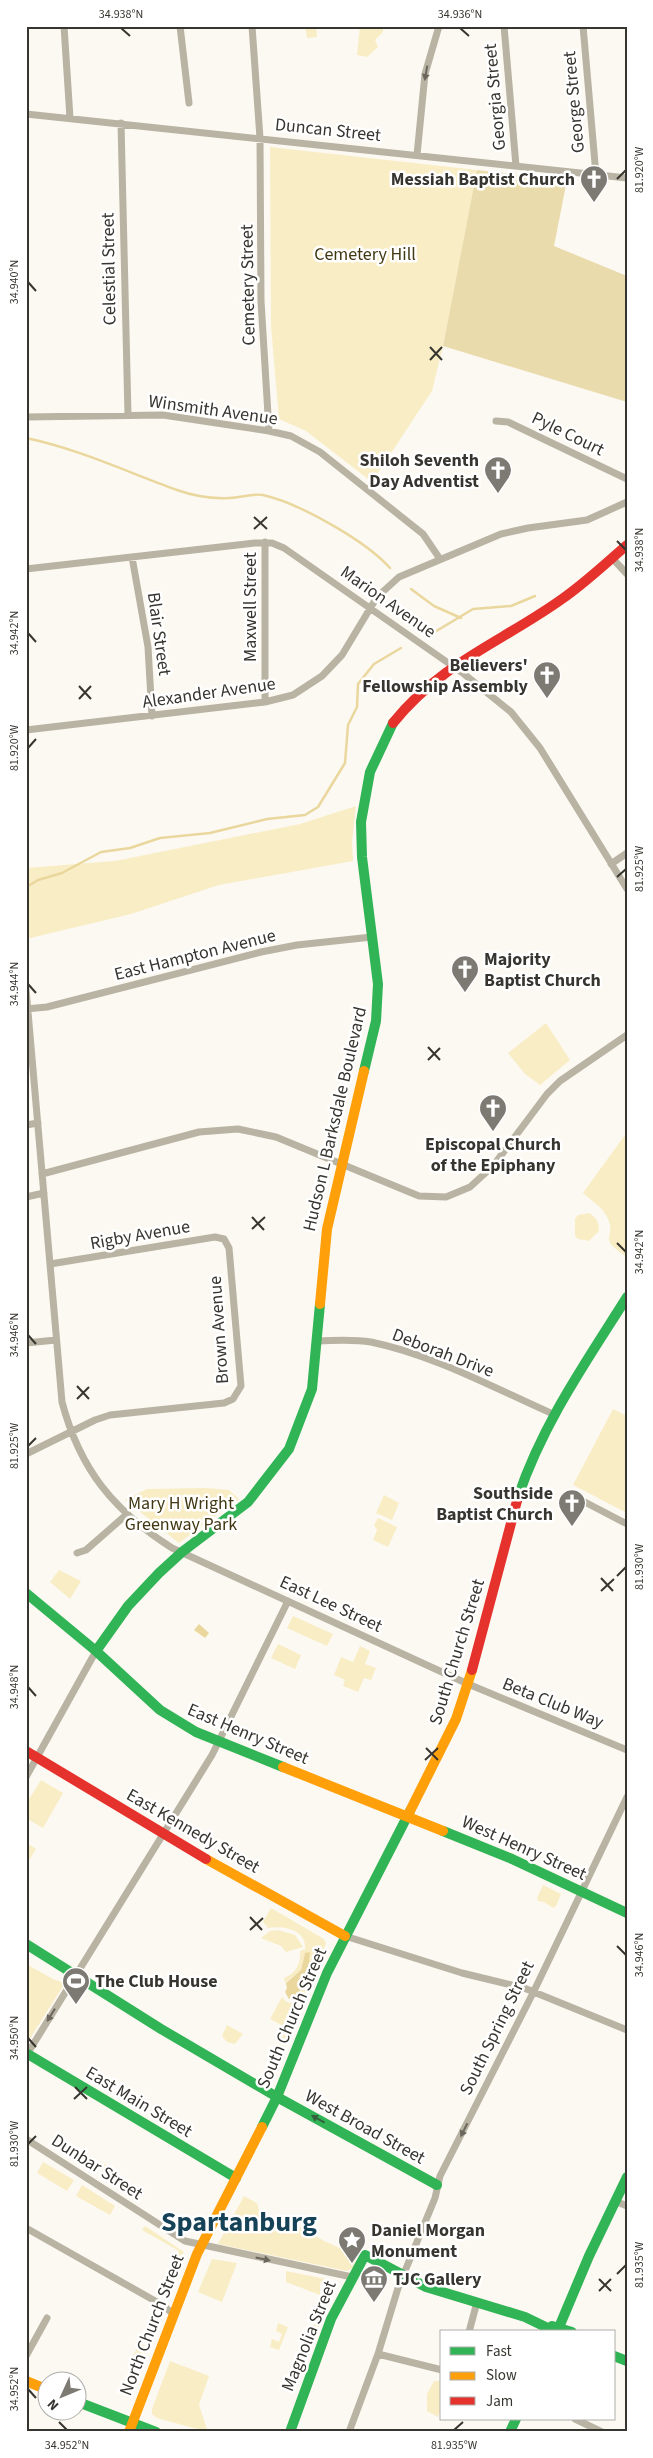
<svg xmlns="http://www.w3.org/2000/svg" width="653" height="2458" font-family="'Source Sans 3',sans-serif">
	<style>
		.green { fill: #f9edc5 }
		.forest { fill: #eadbac }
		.water { fill: #ead79d }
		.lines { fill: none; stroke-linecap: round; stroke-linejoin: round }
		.stream { stroke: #ead79d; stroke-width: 2.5 }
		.street { stroke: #b8b3a2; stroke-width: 7 }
		.fast { stroke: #30b455; stroke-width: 10 }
		.slow { stroke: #ff9f0a; stroke-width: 10 }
		.jam { stroke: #e5322d; stroke-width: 10 }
		.oneway { fill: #6b675d }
		.oneway2 { fill: #35613c }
		.ticks { fill: none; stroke: #37352f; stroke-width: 2 }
		.labels { text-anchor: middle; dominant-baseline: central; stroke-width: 5; stroke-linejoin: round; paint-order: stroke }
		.street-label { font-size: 18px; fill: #37352f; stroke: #fff }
		.poi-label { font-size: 18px; font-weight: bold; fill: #37352f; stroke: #fff; text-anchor: end }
		.park-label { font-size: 18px; fill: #413713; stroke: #fff }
		.town-label { font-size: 28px; font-weight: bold; fill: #164257; stroke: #fff }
		.neatline { fill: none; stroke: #37352f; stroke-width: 2 }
		.ticks-label { font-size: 12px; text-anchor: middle; fill: #37352f }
	</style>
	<rect width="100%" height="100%" fill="#fcf9f2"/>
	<!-- green -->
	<path class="green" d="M305,26H316L317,37L307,38Z
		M360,26H383V32L375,40L378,47L367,57L357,55Z
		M270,147L477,170L443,346L432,391L372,482L306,431L279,419L271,326Z
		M356,806L352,842L353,861L219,885L131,914L26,939V868L115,861L300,824Z
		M546,1023L570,1060L540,1085L525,1074L508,1053Z
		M627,1132V1257C595,1236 617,1240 608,1219C604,1208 591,1200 583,1193Z
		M589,1213C597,1218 599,1222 599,1231L589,1241L578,1239L575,1236V1219L578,1215Z
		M613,1409L627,1416V1513L573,1485Z
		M206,1488L229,1490L239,1499L179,1543L125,1500L147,1489Z
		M384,1495L399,1503L392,1520L376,1513Z
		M378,1518L397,1527L388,1547L373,1540L377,1530L374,1525Z
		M59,1570L81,1581L70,1599L50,1582Z
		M293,1616L333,1634L327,1646L287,1628Z
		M278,1644L301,1655L295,1669L271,1658Z
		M360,1646L370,1651L365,1664L376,1668L371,1680L364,1678L358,1692L343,1686L345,1680L334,1675L341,1657L353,1662Z
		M41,1780L63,1793L43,1828L26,1818V1804Z
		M26,1843L36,1849L26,1865Z
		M543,1885L561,1894L556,1906L553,1908L544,1902L538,1901L537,1898Z
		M271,1908L324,1939L326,1944L305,1994L301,1992C301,1978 309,1966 309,1953H305L301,1970L285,1983L284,1978C296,1973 301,1964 300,1951L305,1949C307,1930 284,1925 268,1928L263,1922Z
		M278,1930L295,1935L303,1947L286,1952L281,1946L261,1938L270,1931Z
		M26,1964L55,1980L65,1983L29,2040L26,2038Z
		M282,1997C290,2008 296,2001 304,1999L286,2041L281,2048L277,2047L287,2028L270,2019Z
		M227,2025L243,2034L235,2044L227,2042L222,2036Z
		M99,2161L116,2171L115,2173L127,2181L125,2183L97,2165Z
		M43,2162L74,2180L67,2191L37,2173Z
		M82,2185L115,2206L110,2215L76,2196Z
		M244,2196L257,2203L259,2210L286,2226V2219L324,2241L351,2253L356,2261L353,2268L347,2271L218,2244Z
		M145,2226L184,2252L178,2265H172L179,2251L142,2230Z
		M212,2259L237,2263L222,2302L198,2292Z
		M286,2271L326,2279L320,2283V2295L286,2282Z
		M165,2277L168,2287L165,2295L158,2291Z
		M323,2303L327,2305L317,2332L312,2330L316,2321L321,2320L322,2315L319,2312Z
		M278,2323L288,2327L279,2350L270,2347L272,2339L279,2342L282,2334L276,2331Z
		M140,2344L146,2346L138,2364L130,2360Z
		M170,2361L209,2376L199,2405L208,2432L157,2418L152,2414V2409Z
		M434,2381H442V2408L438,2417L427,2411V2394Z"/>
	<!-- forest -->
	<path class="forest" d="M477,170L567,180L554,246L627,276V402L443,346Z"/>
	<!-- water -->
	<path class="water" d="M199,1624L209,1633L205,1638L194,1630Z
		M310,1952L309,1961L313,1962L312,1964C310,1970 298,1997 295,1999H289L285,1992L287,1988L286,1983L301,1970L305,1953Z"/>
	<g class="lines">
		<!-- stream -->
		<path class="stream" d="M26,438C79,449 127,472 177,490C194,496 211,499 229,498C240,498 253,493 263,495C299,503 366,541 390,568
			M411,589L434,606L461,618
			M433,633L473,609L511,606L535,596
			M28,886L38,880L62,873L101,852L130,848L160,838L210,833L267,819L305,815L318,807L345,763L348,725L357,707L358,684L374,664L401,648"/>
		<!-- street -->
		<path class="street" d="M64,26L70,118
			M180,26L189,103
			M252,26L260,138L261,301L269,431
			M504,26L516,166
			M583,26L596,175
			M26,114L627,178
			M121,123L128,415
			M417,155L425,74L439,26
			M26,417L163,415L269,431L291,436L320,452L423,534L440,559
			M496,421L508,422L627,479
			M265,542V702
			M132,557L148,647L152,716
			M612,558L627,574
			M26,569L255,543H272L284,548L464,674L511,712L540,748L627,889
			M26,730L265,702L293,695L322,676L342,655L377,597L399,577L501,534L528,528L587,520L627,502
			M611,864L627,853
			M26,989L62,1402C80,1470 114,1511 172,1548L468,1684L627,1750
			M26,1009L47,1007L261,952L297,945L372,937
			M26,1125L38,1123
			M42,1174L199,1132L238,1129L276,1137L419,1196L446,1197L470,1187L493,1166L547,1094L560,1081L627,1035
			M26,1197L44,1193
			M317,1341C335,1340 354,1339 371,1342C434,1355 494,1388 553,1414
			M26,1343L56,1340
			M26,1454L95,1420L110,1415L224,1403L233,1399L241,1386L229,1248L224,1239L215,1237L50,1264
			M579,1499L627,1524
			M77,1553L86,1550L126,1515
			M26,1777L96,1651
			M345,1936L462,1973L524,1988L627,2030
			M26,2056L212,1755L288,1601
			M26,2139L185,2241L352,2277
			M615,2201L627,2206
			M26,2228L164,2306L173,2314
			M469,2332L477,2302
			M378,2354L442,2370
			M26,2356L47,2318
			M575,2419L602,2432
			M349,2432L378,2354L398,2288L435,2198L440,2176L533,1993L627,1797"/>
		<!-- fast -->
		<path class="fast" d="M364,1071L376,1021L378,984L362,857L361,822L370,772L393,723
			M518,1497C543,1423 586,1362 627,1297
			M26,1593L96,1651L160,1710L196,1732L283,1767
			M96,1651L128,1606L159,1573L182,1552L248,1502L289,1449L312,1389L320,1304
			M443,1831L512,1859L627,1913
			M26,1944L161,2029L277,2097L437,2185
			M26,2053L236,2178
			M262,2127L277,2097L327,1973L410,1811
			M552,2326L572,2332
			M557,2332L589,2256L627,2177
			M614,2356L627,2361
			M78,2402L156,2432
			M290,2432L331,2319L365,2255L426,2287L525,2317L556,2332
			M510,2432L516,2419"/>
		<!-- slow -->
		<path class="slow" d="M320,1304L327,1229L364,1071
			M283,1767L443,1831
			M410,1811L456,1719L472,1670
			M206,1859L345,1936
			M26,2381L48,2390
			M129,2432L197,2254L262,2127"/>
		<!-- jam -->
		<path class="jam" d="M393,723C442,662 502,642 562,599C585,583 606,563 627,545
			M472,1670L518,1497
			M26,1751L206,1859"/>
	</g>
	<!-- one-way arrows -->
	<defs><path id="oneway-solid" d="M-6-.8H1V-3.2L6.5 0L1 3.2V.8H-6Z" transform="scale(1.25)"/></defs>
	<g class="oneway">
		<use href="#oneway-solid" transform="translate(426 73) rotate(100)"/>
		<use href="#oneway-solid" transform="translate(51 2015) rotate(122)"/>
		<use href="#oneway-solid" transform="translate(464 2130) rotate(117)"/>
		<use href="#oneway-solid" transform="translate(263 2259) rotate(12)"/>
	</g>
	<use class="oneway2" href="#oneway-solid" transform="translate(318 2119) rotate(-151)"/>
	<!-- ticks -->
	<path class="ticks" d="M121,28L130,36M460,28L469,36M617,179L626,170M28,282L36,291M430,347L442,360M430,360L442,347M254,517L267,529M254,529L267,517M617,541L626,550M28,633L36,642M79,686L91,699M79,699L91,686M28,748L36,739M617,877L626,869M28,984L36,993M428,1047L440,1060M428,1060L440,1048M252,1217L264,1230M252,1229L265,1217M617,1243L626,1252M28,1335L36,1344M77,1386L89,1399M77,1399L89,1387M28,1446L36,1438M617,1576L626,1567M601,1578L613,1591M601,1591L614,1579M28,1687L36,1696M426,1748L438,1760M425,1760L438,1748M250,1917L262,1930M250,1930L263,1918M617,1946L626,1955M28,2038L36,2047M75,2087L87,2099M74,2099L87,2087M28,2144L36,2136M617,2274L626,2265M599,2279L611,2291M599,2291L611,2279M28,2389L36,2398M59,2422L67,2430M454,2430L463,2422"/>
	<!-- icons -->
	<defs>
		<g id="church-pin" transform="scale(1.4375)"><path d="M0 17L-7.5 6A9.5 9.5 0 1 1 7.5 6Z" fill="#7c7a73" stroke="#fff"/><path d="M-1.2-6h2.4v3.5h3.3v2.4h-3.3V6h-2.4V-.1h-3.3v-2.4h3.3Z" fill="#fff"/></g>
		<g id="stadium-pin" transform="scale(1.4375)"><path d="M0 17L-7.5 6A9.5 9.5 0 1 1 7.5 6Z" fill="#7c7a73" stroke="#fff"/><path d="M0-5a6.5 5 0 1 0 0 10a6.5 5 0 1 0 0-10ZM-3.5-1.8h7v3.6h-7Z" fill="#fff"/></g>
		<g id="sight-pin" transform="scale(1.4375)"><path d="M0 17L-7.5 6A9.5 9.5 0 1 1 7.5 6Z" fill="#7c7a73" stroke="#fff"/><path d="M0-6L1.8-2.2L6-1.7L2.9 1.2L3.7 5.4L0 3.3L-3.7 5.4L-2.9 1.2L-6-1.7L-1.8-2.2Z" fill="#fff"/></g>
		<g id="museum-pin" transform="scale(1.4375)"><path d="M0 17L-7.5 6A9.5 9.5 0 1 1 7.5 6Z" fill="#7c7a73" stroke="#fff"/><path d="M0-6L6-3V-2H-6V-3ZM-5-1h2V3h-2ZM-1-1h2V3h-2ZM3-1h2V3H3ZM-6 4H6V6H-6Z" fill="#fff"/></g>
	</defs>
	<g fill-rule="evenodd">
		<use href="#church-pin" x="594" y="179"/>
		<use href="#church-pin" x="498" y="470"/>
		<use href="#church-pin" x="547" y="675"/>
		<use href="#church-pin" x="465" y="969"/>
		<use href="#church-pin" x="493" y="1108"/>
		<use href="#church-pin" x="572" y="1503"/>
		<use href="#stadium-pin" x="76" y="1981"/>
		<use href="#sight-pin" x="352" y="2240"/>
		<use href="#museum-pin" x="374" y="2279"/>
	</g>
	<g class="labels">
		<!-- street labels -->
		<g class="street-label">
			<text transform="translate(495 97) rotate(-95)">Georgia Street</text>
			<text transform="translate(574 102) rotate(-95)">George Street</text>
			<text transform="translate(328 130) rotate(6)">Duncan Street</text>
			<text transform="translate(109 269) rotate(-91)">Celestial Street</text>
			<text transform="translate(248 285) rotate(-91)">Cemetery Street</text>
			<text transform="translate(213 410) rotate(8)">Winsmith Avenue</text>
			<text transform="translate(568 434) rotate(26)">Pyle Court</text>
			<text transform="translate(388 602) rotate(35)">Marion Avenue</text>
			<text transform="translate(250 607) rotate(-90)">Maxwell Street</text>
			<text transform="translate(159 634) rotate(82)">Blair Street</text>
			<text transform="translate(209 693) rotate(-8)">Alexander Avenue</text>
			<text transform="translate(195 955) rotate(-14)">East Hampton Avenue</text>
			<text transform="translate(335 1119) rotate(-77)">Hudson L Barksdale Boulevard</text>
			<text transform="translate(140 1235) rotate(-10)">Rigby Avenue</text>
			<text transform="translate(219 1330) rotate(-94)">Brown Avenue</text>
			<text transform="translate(443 1353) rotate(21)">Deborah Drive</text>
			<text transform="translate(331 1604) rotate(25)">East Lee Street</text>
			<text transform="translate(457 1652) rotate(-73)">South Church Street</text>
			<text transform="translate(553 1703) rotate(22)">Beta Club Way</text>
			<text transform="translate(248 1734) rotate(23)">East Henry Street</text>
			<text transform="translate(193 1831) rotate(30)">East Kennedy Street</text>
			<text transform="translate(524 1848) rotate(24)">West Henry Street</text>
			<text transform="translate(292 2018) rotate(-67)">South Church Street</text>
			<text transform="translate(497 2028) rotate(-64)">South Spring Street</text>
			<text transform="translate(139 2102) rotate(31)">East Main Street</text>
			<text transform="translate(365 2127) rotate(29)">West Broad Street</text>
			<text transform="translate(97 2167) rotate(33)">Dunbar Street</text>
			<text transform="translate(152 2325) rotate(-69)">North Church Street</text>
			<text transform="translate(309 2336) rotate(-68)">Magnolia Street</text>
		</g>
		<!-- poi labels -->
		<g class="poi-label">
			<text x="575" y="179">Messiah Baptist Church</text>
			<text x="479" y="460">Shiloh Seventh<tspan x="479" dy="21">Day Adventist</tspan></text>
			<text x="528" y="665">Believers'<tspan x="528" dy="21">Fellowship Assembly</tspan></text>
			<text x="484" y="959" text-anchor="start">Majority<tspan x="484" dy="21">Baptist Church</tspan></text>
			<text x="493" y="1144" text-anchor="middle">Episcopal Church<tspan x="493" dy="21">of the Epiphany</tspan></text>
			<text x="553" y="1493">Southside<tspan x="553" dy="21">Baptist Church</tspan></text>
			<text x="95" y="1981" text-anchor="start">The Club House</text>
			<text x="371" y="2230" text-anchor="start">Daniel Morgan<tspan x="371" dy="21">Monument</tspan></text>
			<text x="393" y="2279" text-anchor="start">TJC Gallery</text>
		</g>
		<!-- park labels -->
		<g class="park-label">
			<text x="365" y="254">Cemetery Hill</text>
			<text x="181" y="1503">Mary H Wright<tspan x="181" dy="21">Greenway Park</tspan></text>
		</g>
		<!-- town labels -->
		<g class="town-label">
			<text x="239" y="2222">Spartanburg</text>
		</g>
	</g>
	<!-- border -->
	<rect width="653" height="2458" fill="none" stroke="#ffffff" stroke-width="55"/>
	<!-- legend -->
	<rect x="440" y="2330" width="175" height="90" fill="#ffffff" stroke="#afaeac"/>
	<rect x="450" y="2347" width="25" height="8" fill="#30b455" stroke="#afaeac"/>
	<text x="486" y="2356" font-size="15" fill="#37352f">Fast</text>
	<rect x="450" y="2372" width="25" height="8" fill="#ff9f0a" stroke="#afaeac"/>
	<text x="486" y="2380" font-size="15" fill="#37352f">Slow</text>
	<rect x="450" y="2397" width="25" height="8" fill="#e5322d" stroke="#afaeac"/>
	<text x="486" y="2406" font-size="15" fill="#37352f">Jam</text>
	<!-- north arrow -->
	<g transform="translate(62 2396) rotate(226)"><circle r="24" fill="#ffffff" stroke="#afaeac"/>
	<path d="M0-4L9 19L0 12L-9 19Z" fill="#7c7a73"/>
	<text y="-8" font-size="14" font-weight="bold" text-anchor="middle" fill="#37352f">N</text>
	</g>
	<rect x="28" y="28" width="598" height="2402" class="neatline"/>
	<g class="ticks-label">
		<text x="121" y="18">34.938°N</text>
		<text x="460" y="18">34.936°N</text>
		<text transform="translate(639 170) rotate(-90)" y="4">81.920°W</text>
		<text transform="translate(14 282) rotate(-90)" y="4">34.940°N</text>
		<text transform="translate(639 550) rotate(-90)" y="4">34.938°N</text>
		<text transform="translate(14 633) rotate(-90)" y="4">34.942°N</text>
		<text transform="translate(14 748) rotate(-90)" y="4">81.920°W</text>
		<text transform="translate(639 869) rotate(-90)" y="4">81.925°W</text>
		<text transform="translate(14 984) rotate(-90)" y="4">34.944°N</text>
		<text transform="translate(639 1252) rotate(-90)" y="4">34.942°N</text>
		<text transform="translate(14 1335) rotate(-90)" y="4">34.946°N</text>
		<text transform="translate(14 1446) rotate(-90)" y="4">81.925°W</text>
		<text transform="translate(639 1567) rotate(-90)" y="4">81.930°W</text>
		<text transform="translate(14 1687) rotate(-90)" y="4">34.948°N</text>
		<text transform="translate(639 1955) rotate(-90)" y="4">34.946°N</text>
		<text transform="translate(14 2038) rotate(-90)" y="4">34.950°N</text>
		<text transform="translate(14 2144) rotate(-90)" y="4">81.930°W</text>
		<text transform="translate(639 2265) rotate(-90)" y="4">81.935°W</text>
		<text transform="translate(14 2389) rotate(-90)" y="4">34.952°N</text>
		<text x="67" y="2449">34.952°N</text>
		<text x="454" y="2449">81.935°W</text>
	</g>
</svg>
